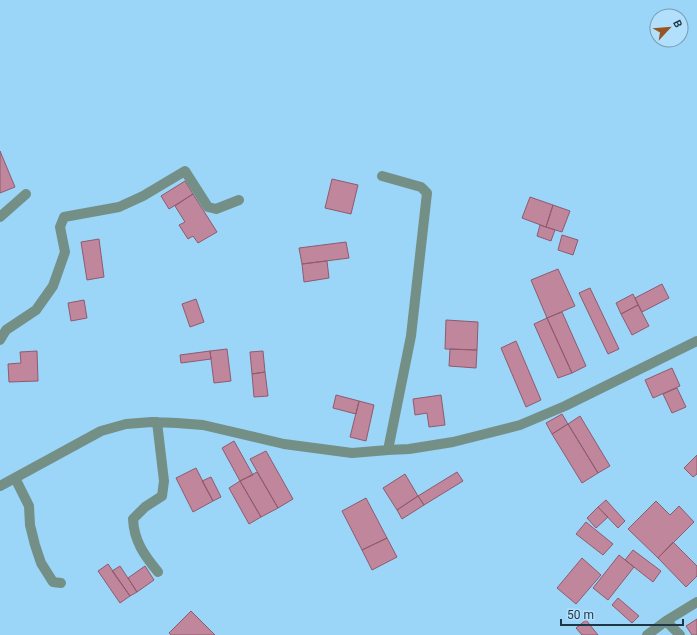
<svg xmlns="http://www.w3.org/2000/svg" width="697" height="635" font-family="Roboto,sans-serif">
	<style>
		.building { fill: #bf869c; stroke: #905a6f }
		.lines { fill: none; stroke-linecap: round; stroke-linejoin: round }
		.minor { stroke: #738f86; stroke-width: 10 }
	</style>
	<rect width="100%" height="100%" fill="#9bd5f7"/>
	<!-- building -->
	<path class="building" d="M0,151L15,187L0,193Z
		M332,179L358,185L351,214L325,208Z
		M185,181L193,194L169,209L161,196Z
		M193,194L217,232L198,243L193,236L188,239L179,225L185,222L175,206Z
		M530,197L553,205L546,227L522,218Z
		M553,205L570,211L562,232L546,227Z
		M540,225L555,230L551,241L537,236Z
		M562,235L578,240L573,255L558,250Z
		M99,239L104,277L87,280L81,242Z
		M346,242L349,258L302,264L299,248Z
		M327,261L329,278L304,282L302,264Z
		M558,269L575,306L547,318L531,280Z
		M662,284L669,298L642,312L635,298Z
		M590,288L619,349L608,354L579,293Z
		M633,294L638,305L621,314L616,303Z
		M196,299L204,322L190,327L182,304Z
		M84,300L87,318L71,321L68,303Z
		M638,305L649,326L632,335L621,314Z
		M562,312L586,366L572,373L547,318Z
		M547,318L572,373L558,378L534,324Z
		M446,320L478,322L477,350L445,349Z
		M516,341L541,400L526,407L501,348Z
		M227,349L231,381L214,383L210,351Z
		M450,349L477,350L476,368L449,366Z
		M37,351L38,381L9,382L8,364L21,363L20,352Z
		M210,351L211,359L181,363L180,355Z
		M263,351L265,372L252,374L250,352Z
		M672,368L680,386L653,398L645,380Z
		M265,372L268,396L254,397L252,374Z
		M677,388L686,407L672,413L663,394Z
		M336,395L359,401L356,414L333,408Z
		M441,395L445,425L429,427L427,413L415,415L413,399Z
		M359,401L374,405L366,441L350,437Z
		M562,414L568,424L552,434L546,423Z
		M580,416L610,466L598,473L568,424Z
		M568,424L598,473L582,483L552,434Z
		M234,441L253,475L240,481L222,448Z
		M266,451L293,499L278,508L250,459Z
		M697,455V474L693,477L684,468Z
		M196,468L213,501L193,512L176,478Z
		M257,472L278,508L261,517L240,481Z
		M457,472L463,481L424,505L418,496Z
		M405,474L418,496L397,510L383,488Z
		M211,477L221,497L213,501L202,481Z
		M240,481L261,517L249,524L229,488Z
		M418,496L424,505L402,519L397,510Z
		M366,498L387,538L362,550L342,511Z
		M606,500L625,521L618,528L598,507Z
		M656,501L670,515L679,506L694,522L658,558L628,529Z
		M598,507L608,517L596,528L587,518Z
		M586,522L613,544L603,555L576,534Z
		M387,538L397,557L372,570L362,550Z
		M673,542L697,566V576L686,587L658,558Z
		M633,550L661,571L653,582L625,560Z
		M619,555L634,567L608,600L593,588Z
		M582,558L601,575L576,604L557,588Z
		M108,564L130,596L120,603L98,571Z
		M120,566L137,592L130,596L112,571Z
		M145,566L154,580L137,592L128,578Z
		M618,598L639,616L632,623L612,605Z
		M191,611L215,635H171L169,633Z
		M697,619V635H692L686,626Z
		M586,620L598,635H582L576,628Z"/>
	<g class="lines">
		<!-- minor -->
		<path class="minor" d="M382,176L421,187L427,193L411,336L388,450
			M0,217L26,194
			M0,340L6,330L36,310L53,286L65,252L60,227L64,217L119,207L143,196L185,171L208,207L216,209L239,200
			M157,422L164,481L162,496L145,507L133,519C134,541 144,555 158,572
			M15,478L29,506L30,525L35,545L41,563L53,582L61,583
			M0,486L101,431L126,424L152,422L177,423L203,425L284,444L352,453L388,450L409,449L453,442L520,425L565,406L697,341
			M666,621L680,635
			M647,635L666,621L697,602"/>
	</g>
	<!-- north arrow -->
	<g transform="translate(669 28) rotate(64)"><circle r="19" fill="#b2e0fc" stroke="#779cb2"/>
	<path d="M0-3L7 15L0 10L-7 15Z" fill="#975522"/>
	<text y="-6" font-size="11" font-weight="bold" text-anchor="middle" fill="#1f3644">B</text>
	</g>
	<!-- scale -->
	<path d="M561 619v6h122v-6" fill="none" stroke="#1f3644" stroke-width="2"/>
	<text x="567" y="619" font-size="12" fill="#1f3644" stroke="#b2e0fc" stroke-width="3" paint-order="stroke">50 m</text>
</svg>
